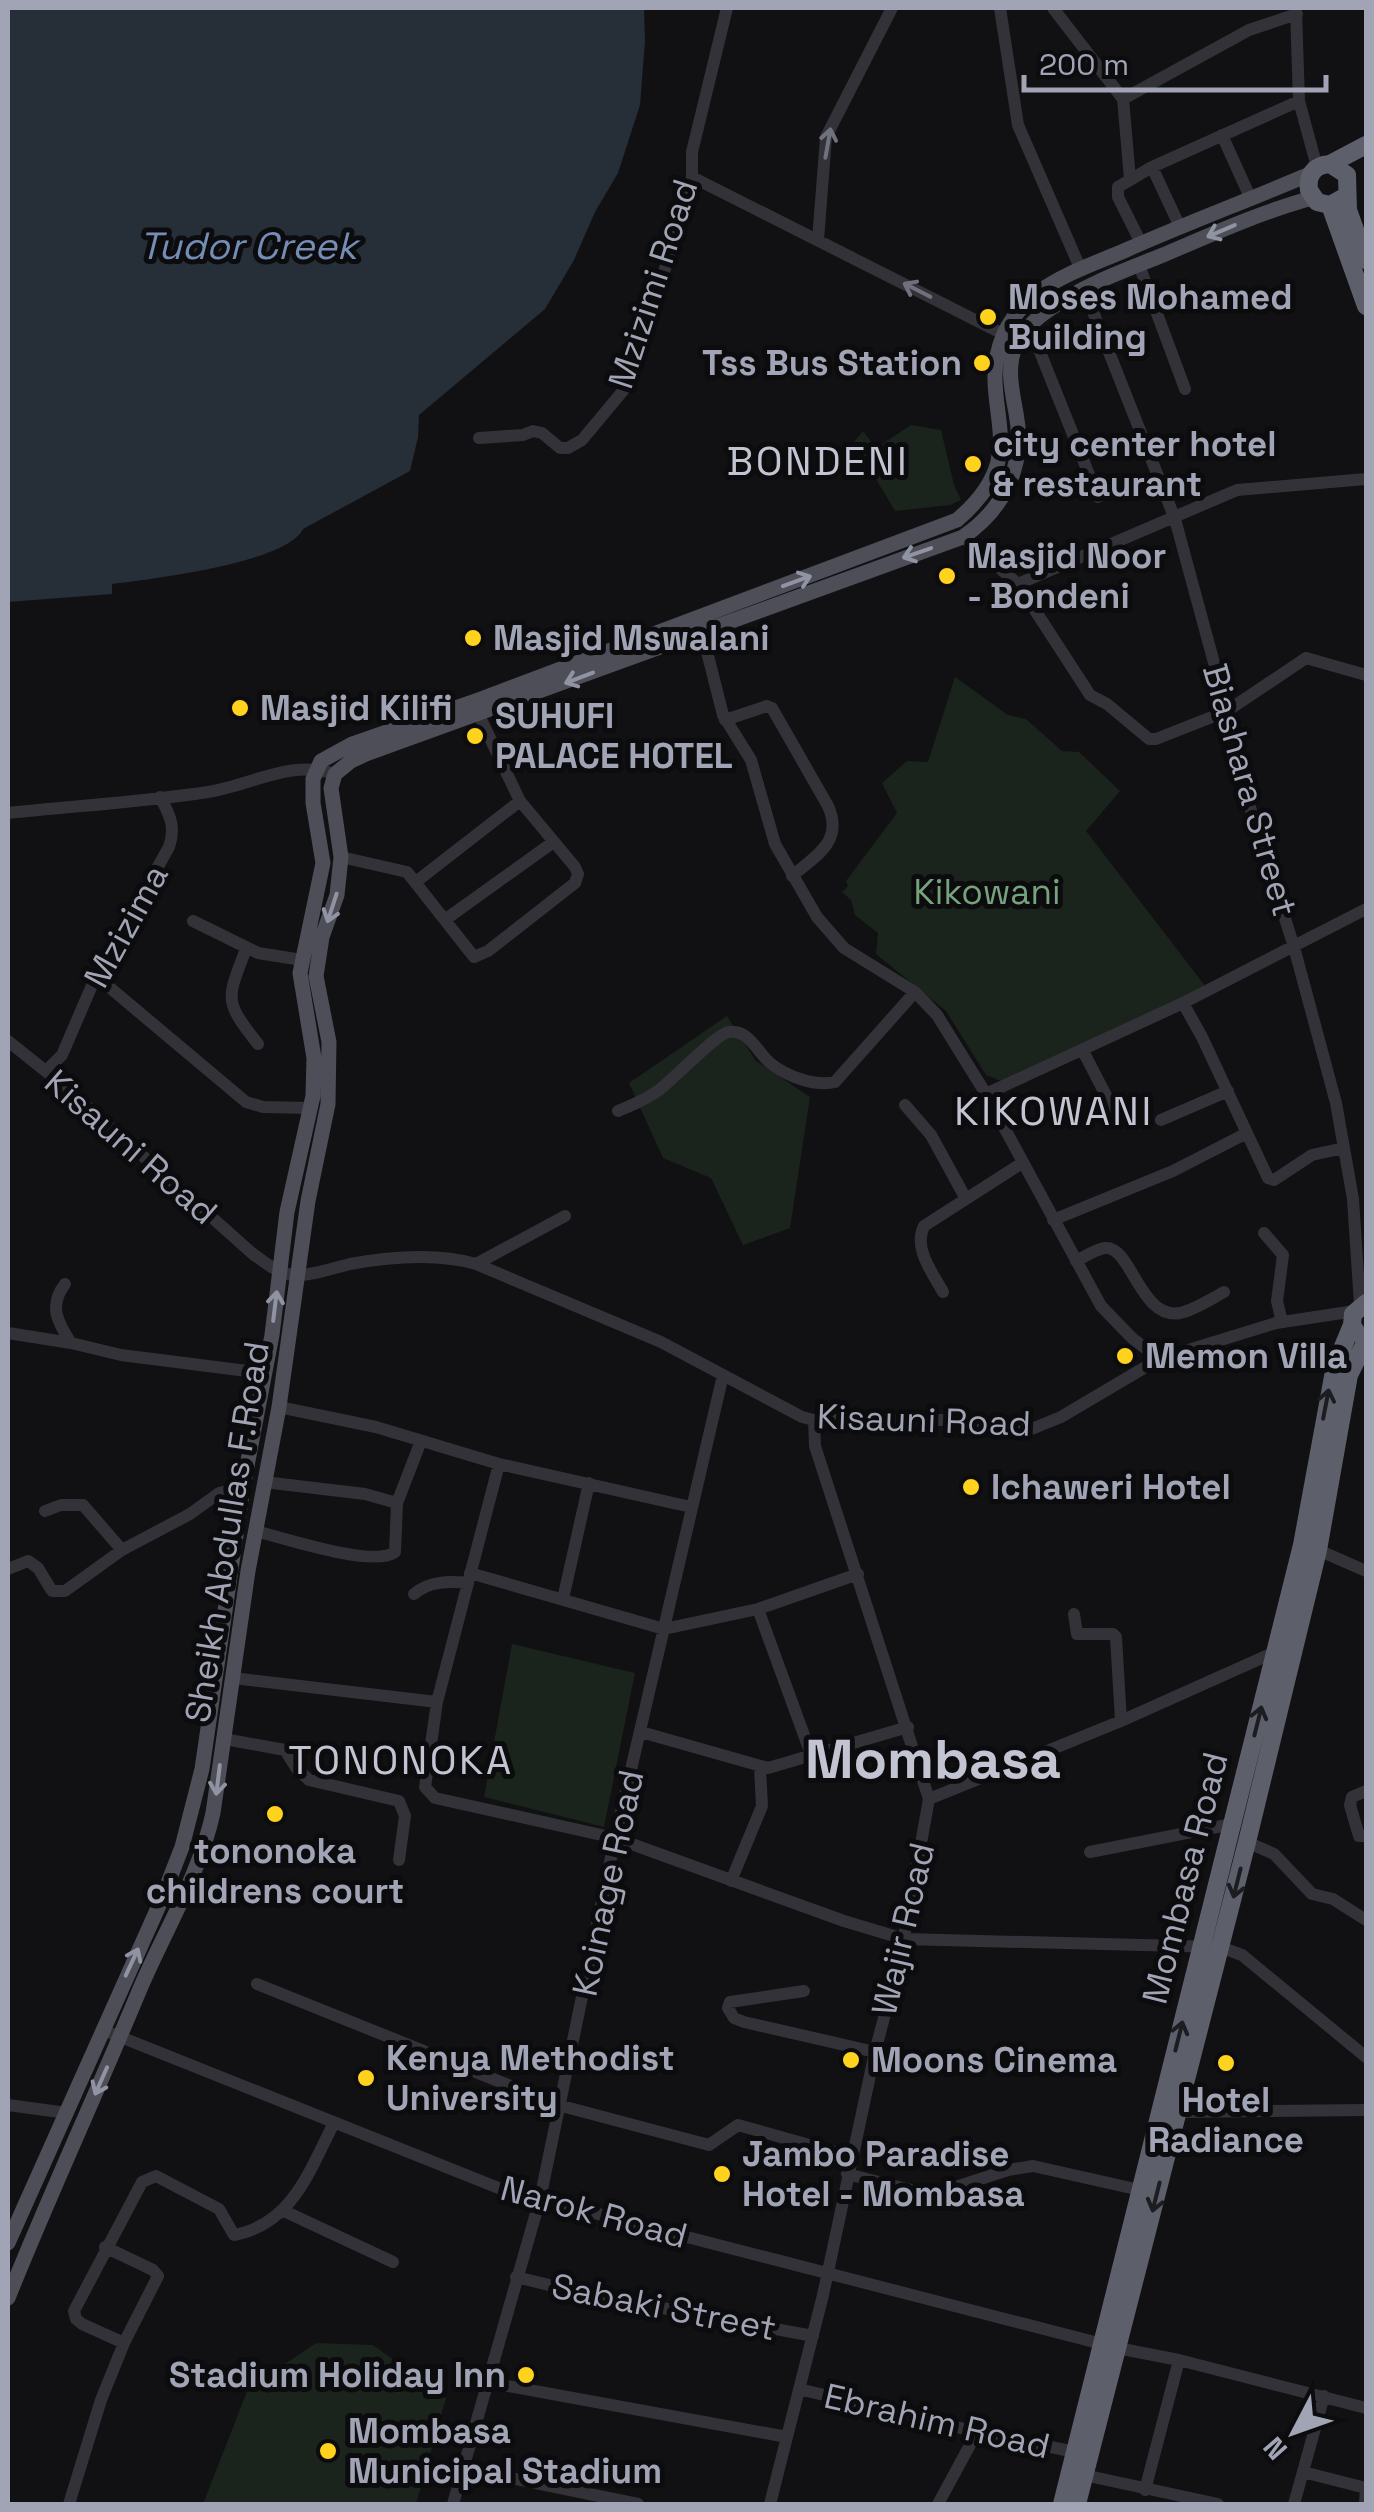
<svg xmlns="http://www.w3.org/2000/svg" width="1374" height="2512" font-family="'Space Grotesk',sans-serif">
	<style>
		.green { fill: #1b231d }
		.water { fill: #262e38 }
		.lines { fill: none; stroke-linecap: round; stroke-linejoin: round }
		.minor { stroke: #323238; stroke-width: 12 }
		.major { stroke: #4d4e57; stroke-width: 15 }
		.highway { stroke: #5d5f6a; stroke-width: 18 }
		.oneway { stroke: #6f717d }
		.oneway2 { stroke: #9093a2 }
		.oneway3 { stroke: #1c1d20 }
		.poi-dot { fill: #ffd21d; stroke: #0c0c0e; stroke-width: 4 }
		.labels { text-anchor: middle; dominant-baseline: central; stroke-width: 10; stroke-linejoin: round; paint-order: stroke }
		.street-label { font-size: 35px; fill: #a1a4b5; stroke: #0c0c0e }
		.poi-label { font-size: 35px; font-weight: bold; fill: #a1a4b5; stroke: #0c0c0e; text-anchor: start }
		.park-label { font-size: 35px; fill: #76a27e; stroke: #0c0c0e }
		.water-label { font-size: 38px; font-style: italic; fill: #748db4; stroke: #0c0c0e }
		.quarter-label { font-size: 40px; letter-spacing: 2.5px; fill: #c2c4d1; stroke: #0c0c0e }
		.town-label { font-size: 55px; font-weight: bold; fill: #c2c4d1; stroke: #0c0c0e }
	</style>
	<rect width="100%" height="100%" fill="#111113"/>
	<!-- green -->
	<path class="green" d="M911,425L941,430L954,485L961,500L950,505L895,511L854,442L863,431L876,448Z
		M955,677L1008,715L1026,719L1062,751L1079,752L1120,791L1086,831L1206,987L1001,1081L986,1075L946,1011L876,954L878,933L855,915L851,900L842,892L848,886L846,881L897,813L882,783L907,761L928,762Z
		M727,1016L756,1061L810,1097L790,1228L743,1245L711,1178L663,1158L629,1083Z
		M512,1644L635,1673L604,1827L484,1797Z
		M316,2343L373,2345L446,2398L416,2504H203L248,2389Z"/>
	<!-- water -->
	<path class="water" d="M8,8H644L645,41L640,105L618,173L595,212L574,260L545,309L419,415L418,437L410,471L303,529C287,563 151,579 112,584V594L8,602Z"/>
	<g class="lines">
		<!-- minor -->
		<path class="minor" d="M1000,8L1018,125L1081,270
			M1053,8L1123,99L1130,179
			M1296,10L1299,101L1317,167
			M1123,99L1249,30L1297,14
			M1222,135L1250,197
			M1152,167L1180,227
			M692,177L1003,334
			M818,240L826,137L892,8
			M1141,243L1118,197V187L1152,167L1299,101
			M1139,265L1185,389
			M1084,289L1175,519L1227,711L1242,782L1294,947L1336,1103L1353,1199L1360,1305
			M1030,327L1098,497
			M479,438L523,435L533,431L542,433L560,448H568L582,440L627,386L626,356L654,306L692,177V152L727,8
			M963,537L1018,584L1090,695L1107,704L1149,739H1156L1227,711L1306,658L1366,675
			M1018,584L1237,490L1366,479
			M702,632L723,715L751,760L775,844L817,917L844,948L915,992L937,1015L986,1094L1101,1306L1132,1338L1159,1359
			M725,720L767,706L772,708L828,806C844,841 816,856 792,876
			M8,813C74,806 142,802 208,792C252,785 291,759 335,774
			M341,857L407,872L474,957L488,951L575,883L578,874L575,867L520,801L478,713
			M417,881L520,801
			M446,919L552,843
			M193,921L258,953L302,960
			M246,949C227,999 223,1000 258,1044
			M96,976L246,1102L263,1107L311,1108
			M1183,1003L1202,1037L1268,1178L1274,1180L1312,1155L1344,1148
			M8,1041L63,1085L253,1254C266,1263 279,1275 295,1275C312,1276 333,1268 350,1264C389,1257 437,1253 476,1264L661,1342L802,1417L814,1420H946L1029,1430L1061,1417L1159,1359L1276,1323L1355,1311
			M1083,1051L1112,1107
			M46,1071L62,1055L96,976L169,847C176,827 170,815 160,797
			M986,1094L1183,1003L1366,909
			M905,1105L931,1135L966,1199
			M618,1111C632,1105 646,1100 659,1090C674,1079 717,1033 729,1032C749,1029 757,1052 770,1063C786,1076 815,1087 835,1082L915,992
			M1161,1120L1228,1091
			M1053,1220L1173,1171L1247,1133
			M1264,1233L1283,1255L1277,1301L1282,1322
			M1076,1261C1084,1257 1096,1249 1105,1248C1131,1245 1140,1320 1180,1313C1194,1310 1211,1299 1224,1292
			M476,1264L565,1216
			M65,1284C48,1306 58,1323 71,1343
			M943,1292C932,1272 913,1248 924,1226L1022,1163
			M8,1333L71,1343L121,1355L263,1373
			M279,1407L376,1427L499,1464L691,1507
			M397,1503L421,1441
			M45,1511L61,1505H83L122,1550
			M256,1531C283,1538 375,1568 395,1552L397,1503L365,1494L264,1482
			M1318,1550L1366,1571
			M8,1569L28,1561L38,1568L52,1591H65L122,1550L190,1514L219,1493L243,1487
			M470,1573L664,1629L758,1609L858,1574
			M414,1594C429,1581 449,1581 468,1583
			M563,1599L589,1483
			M758,1609L812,1757
			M1074,1614L1077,1634H1113L1116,1637L1121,1721
			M233,1678L437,1702L425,1787L435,1798L615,1838L844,1921L904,1939L1220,1947L1242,1955L1366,2057
			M437,1702L499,1464
			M641,1732L768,1768L908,1727
			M224,1739L285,1750L297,1769L309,1780L399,1801L405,1816L399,1860
			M1366,1791L1352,1797L1350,1805L1359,1836H1366
			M929,1799L1121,1721L1275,1652
			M1247,1842L1274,1854L1312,1894L1333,1899L1366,1920
			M1090,1852L1232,1824
			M731,1881L762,1806L760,1768
			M257,1984L558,2105L709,2145L738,2125L852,2157
			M804,1991L730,2002L728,2008L734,2018L744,2022L875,2052
			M103,2030L501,2189L1102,2344
			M8,2105L67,2113
			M1178,2112L1366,2110
			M847,2174L931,2195L1008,2170L1033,2166L1140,2190
			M284,2211L393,2262
			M105,2247L153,2270L158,2276L124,2343
			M516,2277L587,2294L813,2336
			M1117,2348L1179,2360L1366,2408
			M486,2382L787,2437
			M799,2389L977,2432L1075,2452
			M463,2468L638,2504
			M1303,2472L1366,2488
			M1084,2475L1218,2504
			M1145,2490L1179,2360
			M69,2504L101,2400L124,2343L82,2324L76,2319L74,2311L142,2182L156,2176L219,2209L234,2235C293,2224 310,2169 334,2123
			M453,2504L540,2199L615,1838L723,1375
			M770,2504L823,2295L875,2052L901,1953L929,1799L815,1446L814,1420
			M938,2504L977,2432
			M1294,2504L1324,2396
			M1365,2504L1366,2487"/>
		<!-- major -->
		<path class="major" d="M8,2243L161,1901L182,1847L202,1769L243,1487L272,1335L287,1212L313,1096L314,1058L300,973L323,863L313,803V779L321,761L352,744L481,699L957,520C1039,450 974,407 1003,336C1010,320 1023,304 1036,294C1062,274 1096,263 1126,250C1187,223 1249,200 1310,174
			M8,2298C49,2196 95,2097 137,1996C162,1935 199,1877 213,1813L248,1571L279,1407L308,1201L328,1104L329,1042L316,976L322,937L337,895L341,857L331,788L335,774L351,761L366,754L963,537C1005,508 1026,465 1016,413C1012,391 1006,366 1016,345C1023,330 1039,316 1053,307C1086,284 1126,270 1163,255C1212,234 1261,212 1312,198"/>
		<!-- highway -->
		<path class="highway" d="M1330,164L1366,145
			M1346,196L1330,205L1317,202L1309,190C1307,175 1314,165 1330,164L1347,175L1348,210L1366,260
			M1330,205L1366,306
			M1357,1333L1352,1325L1353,1314L1366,1303
			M1062,2504L1302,1545L1335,1366L1352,1325
			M1077,2504L1247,1842L1318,1550L1349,1375L1366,1341"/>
	</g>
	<!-- one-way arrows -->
	<defs><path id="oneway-shaft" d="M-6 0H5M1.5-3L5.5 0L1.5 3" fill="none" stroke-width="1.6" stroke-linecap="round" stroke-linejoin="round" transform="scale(2.5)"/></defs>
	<g class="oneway">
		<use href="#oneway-shaft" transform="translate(828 143) rotate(-80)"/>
		<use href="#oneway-shaft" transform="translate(917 290) rotate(-153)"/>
	</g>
	<g class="oneway2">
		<use href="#oneway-shaft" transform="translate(1221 231) rotate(157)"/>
		<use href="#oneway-shaft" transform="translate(917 553) rotate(161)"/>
		<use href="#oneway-shaft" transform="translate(797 581) rotate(-20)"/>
		<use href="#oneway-shaft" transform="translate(579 678) rotate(159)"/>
		<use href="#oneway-shaft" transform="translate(332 908) rotate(108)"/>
		<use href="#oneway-shaft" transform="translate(275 1306) rotate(-83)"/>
		<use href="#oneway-shaft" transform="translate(218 1780) rotate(97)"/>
		<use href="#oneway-shaft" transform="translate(132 1962) rotate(-65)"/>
		<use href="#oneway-shaft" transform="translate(101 2081) rotate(114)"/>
	</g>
	<g class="oneway3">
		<use href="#oneway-shaft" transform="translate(1326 1404) rotate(-79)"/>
		<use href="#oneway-shaft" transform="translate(1258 1721) rotate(-76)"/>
		<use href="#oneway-shaft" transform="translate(1237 1883) rotate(104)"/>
		<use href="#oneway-shaft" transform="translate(1179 2036) rotate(-76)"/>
		<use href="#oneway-shaft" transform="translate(1156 2197) rotate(104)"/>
	</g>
	<!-- markers -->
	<g class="poi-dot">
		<circle cx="988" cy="317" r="10"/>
		<circle cx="982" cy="363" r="10"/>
		<circle cx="973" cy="464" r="10"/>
		<circle cx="947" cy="576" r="10"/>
		<circle cx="473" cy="638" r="10"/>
		<circle cx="240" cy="708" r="10"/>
		<circle cx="475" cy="736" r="10"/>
		<circle cx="1125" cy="1356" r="10"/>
		<circle cx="971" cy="1487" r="10"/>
		<circle cx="275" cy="1814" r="10"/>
		<circle cx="851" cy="2060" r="10"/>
		<circle cx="1226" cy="2063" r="10"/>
		<circle cx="366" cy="2078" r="10"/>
		<circle cx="722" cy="2174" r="10"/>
		<circle cx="526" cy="2375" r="10"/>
		<circle cx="328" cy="2451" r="10"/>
	</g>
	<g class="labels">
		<!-- street labels -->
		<g class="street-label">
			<text transform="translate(653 284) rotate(-72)">Mzizimi Road</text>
			<text transform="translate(1250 790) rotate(74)">Biashara Street</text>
			<text transform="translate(126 926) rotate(-61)">Mzizima</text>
			<text transform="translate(131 1147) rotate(41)">Kisauni Road</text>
			<text transform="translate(924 1420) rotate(2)">Kisauni Road</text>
			<text transform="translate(227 1532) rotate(-81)">Sheikh Abdullas F.Road</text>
			<text transform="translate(1185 1878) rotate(-76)">Mombasa Road</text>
			<text transform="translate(608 1883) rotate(-78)">Koinage Road</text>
			<text transform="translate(903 1929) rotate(-77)">Wajir Road</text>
			<text transform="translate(594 2212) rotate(15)">Narok Road</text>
			<text transform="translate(664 2307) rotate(11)">Sabaki Street</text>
			<text transform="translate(937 2421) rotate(13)">Ebrahim Road</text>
		</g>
		<!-- poi labels -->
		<g class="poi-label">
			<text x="1008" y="297">Moses Mohamed<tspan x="1008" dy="40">Building</tspan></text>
			<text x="962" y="363" text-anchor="end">Tss Bus Station</text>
			<text x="993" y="444">city center hotel<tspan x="993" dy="40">&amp; restaurant</tspan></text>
			<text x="967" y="556">Masjid Noor<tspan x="967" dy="40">- Bondeni</tspan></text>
			<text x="493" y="638">Masjid Mswalani</text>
			<text x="260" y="708">Masjid Kilifi</text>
			<text x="495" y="716">SUHUFI<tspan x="495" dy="40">PALACE HOTEL</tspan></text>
			<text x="1145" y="1356">Memon Villa</text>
			<text x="991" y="1487">Ichaweri Hotel</text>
			<text x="275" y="1851" text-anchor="middle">tononoka<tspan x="275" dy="40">childrens court</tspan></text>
			<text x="386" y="2058">Kenya Methodist<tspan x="386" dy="40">University</tspan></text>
			<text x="871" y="2060">Moons Cinema</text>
			<text x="1226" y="2100" text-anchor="middle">Hotel<tspan x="1226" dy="40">Radiance</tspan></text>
			<text x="742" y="2154">Jambo Paradise<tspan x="742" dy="40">Hotel - Mombasa</tspan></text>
			<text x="506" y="2375" text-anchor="end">Stadium Holiday Inn</text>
			<text x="348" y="2431">Mombasa<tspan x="348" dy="40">Municipal Stadium</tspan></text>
		</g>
		<!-- park labels -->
		<g class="park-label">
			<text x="987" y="892">Kikowani</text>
		</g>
		<!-- water labels -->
		<g class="water-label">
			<text x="248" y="246">Tudor Creek</text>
		</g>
		<!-- quarter labels -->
		<g class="quarter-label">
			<text x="818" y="461">BONDENI</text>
			<text x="1054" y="1111">KIKOWANI</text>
			<text x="401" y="1760">TONONOKA</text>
		</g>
		<!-- town labels -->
		<g class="town-label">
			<text x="933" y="1759">Mombasa</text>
		</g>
	</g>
	<!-- border -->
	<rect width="1374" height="2512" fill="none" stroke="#a1a4b5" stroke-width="20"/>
	<!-- north arrow -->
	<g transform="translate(1294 2432) rotate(229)" stroke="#0c0c0e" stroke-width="8" paint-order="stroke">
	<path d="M0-8L18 38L0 25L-18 38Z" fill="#a1a4b5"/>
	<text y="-15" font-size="28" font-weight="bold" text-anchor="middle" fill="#a1a4b5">N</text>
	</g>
	<!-- scale -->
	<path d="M1024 75v15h302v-15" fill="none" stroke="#a1a4b5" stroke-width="5"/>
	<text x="1039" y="75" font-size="30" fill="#a1a4b5" stroke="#0c0c0e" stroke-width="8" paint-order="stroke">200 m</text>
</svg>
